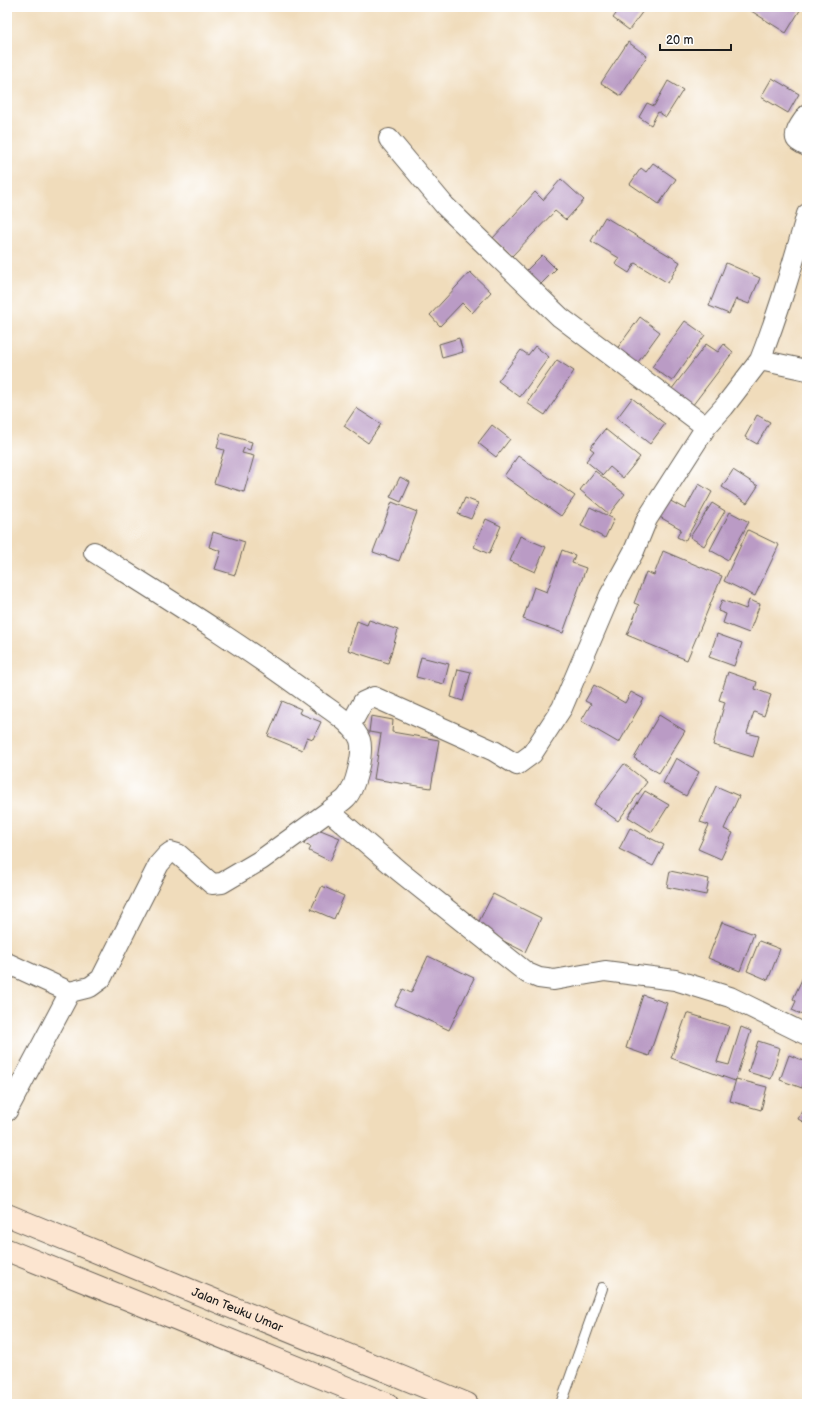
<svg xmlns="http://www.w3.org/2000/svg" width="814" height="1411" font-family="'Balsamiq Sans',sans-serif">
	<style>
		.building { fill: #ba9bc5 }
		.lines { fill: none; stroke-linecap: round; stroke-linejoin: round }
		.lane-casing { stroke: #665f54; stroke-width: 12 }
		.street-casing { stroke: #665f54; stroke-width: 22 }
		.secondary-casing { stroke: #665f54; stroke-width: 24 }
		.lane { stroke: #fff; stroke-width: 10 }
		.street { stroke: #fff; stroke-width: 20 }
		.secondary { stroke: #fce5d0; stroke-width: 22 }
		.labels { text-anchor: middle; dominant-baseline: central; stroke-width: 3; stroke-linejoin: round; paint-order: stroke }
		.street-label { font-size: 12px; fill: #1c1c1c; stroke: #fff }
	</style>
	<rect width="100%" height="100%" fill="#fff"/>
	<filter id="ink" filterUnits="userSpaceOnUse"><feTurbulence type="fractalNoise" baseFrequency=".025" numOctaves="2"/><feDisplacementMap in="SourceGraphic" scale="8" xChannelSelector="R" yChannelSelector="G"/><feConvolveMatrix kernelMatrix="1 2 1 2 8 2 1 2 1" color-interpolation-filters="sRGB"/></filter>
	<filter id="wash" filterUnits="userSpaceOnUse"><feTurbulence type="fractalNoise" baseFrequency=".012" numOctaves="4" result="noise"/><feDisplacementMap in="SourceGraphic" scale="16" xChannelSelector="R" yChannelSelector="G"/><feGaussianBlur stdDeviation="0.9" result="paint"/><feColorMatrix in="noise" values="0 0 0 0 0 0 0 0 0 0 0 0 0 0 0 0 0 1.4 0 .05"/><feComposite in="paint" operator="in"/></filter>
	<g filter="url(#wash)">
		<rect width="100%" height="100%" fill="#f0dcbb"/>
		<g id="blocks">
			<!-- building -->
			<path class="building" d="M621,7H646L629,30L613,18Z
				M745,7H802L786,33Z
				M628,42L647,56L621,96L601,83Z
				M772,78L799,94L788,113L761,97Z
				M668,81L683,90L666,117L658,112L651,125L639,117L647,103L654,106Z
				M653,163L676,179L659,204L630,184L641,168L646,172Z
				M561,179L584,200L566,220L555,211L512,256L493,238L535,192L543,200Z
				M605,217L680,262L668,283L635,263L629,273L615,264L619,258L591,241Z
				M542,255L556,269L536,289L522,275Z
				M726,263L760,278L749,304L736,299L729,314L709,306Z
				M470,272L491,292L472,313L462,303L440,326L430,315Z
				M640,317L660,332L636,365L616,350Z
				M685,321L705,335L672,381L652,367Z
				M459,338L463,352L442,358L439,344Z
				M706,344L718,352L724,344L733,352L689,410L668,394Z
				M535,346L549,357L520,397L498,381L521,350L528,355Z
				M557,360L574,371L545,415L527,403Z
				M632,398L665,424L650,444L617,418Z
				M356,408L381,424L368,443L344,426Z
				M757,415L770,422L757,444L745,437Z
				M492,425L510,439L496,457L478,443Z
				M605,429L640,457L623,478L610,467L603,475L586,461L594,451L590,448Z
				M221,433L252,442L250,450L244,448L242,453L254,456L244,492L214,483L224,450L217,448Z
				M518,456L575,496L561,516L504,476Z
				M733,470L758,486L747,503L722,487Z
				M595,471L625,494L609,514L580,490Z
				M400,477L410,482L401,502L390,497Z
				M699,484L712,492L685,541L677,537L681,529L658,516L667,499L685,509Z
				M465,498L478,503L471,519L458,514Z
				M392,502L417,512L399,561L373,552Z
				M712,503L725,511L704,546L690,537Z
				M590,507L614,519L605,538L581,526Z
				M730,512L749,522L728,560L710,550Z
				M486,519L501,526L489,554L474,547Z
				M748,530L779,545L755,596L724,581Z
				M213,532L245,542L235,575L215,569L221,551L209,547Z
				M520,536L546,547L535,572L510,561Z
				M562,550L575,555L572,563L586,568L563,633L523,619L534,587L547,592Z
				M663,551L722,576L687,660L627,635L639,605L634,603L646,572L654,575Z
				M722,600L746,609L749,600L760,604L749,633L723,623L726,614L718,611Z
				M369,620L398,630L388,663L348,650L357,621L367,625Z
				M717,634L742,643L734,666L709,657Z
				M421,657L449,664L444,684L416,677Z
				M458,669L471,672L463,701L451,697Z
				M728,672L757,682L755,689L771,695L764,716L754,712L747,733L759,736L753,757L713,745L725,702L719,700Z
				M594,685L625,703L631,692L644,699L619,743L581,721L591,704L585,701Z
				M282,701L301,709L299,713L321,722L313,739L307,737L302,750L268,736Z
				M659,715L685,731L659,773L634,758Z
				M371,716L393,720L392,732L439,740L431,788L374,779L381,734L369,732Z
				M676,758L699,772L686,796L663,783Z
				M624,764L647,782L618,821L594,804Z
				M716,786L739,796L724,829L733,833L721,859L698,849L709,825L700,822Z
				M645,791L669,805L652,832L628,817Z
				M311,826L340,838L330,861L309,851L311,847L304,844Z
				M630,828L664,845L653,866L619,849Z
				M670,871L709,879L706,895L667,887Z
				M322,886L344,896L334,919L311,909Z
				M493,894L541,918L525,952L476,927Z
				M722,922L754,934L740,971L708,958Z
				M759,941L780,949L768,980L747,971Z
				M428,956L474,978L449,1030L395,1005L403,989L411,993Z
				M807,968V1011L806,1010L803,1015L792,1010L796,1001L793,999Z
				M643,995L667,1003L649,1056L626,1048Z
				M687,1013L729,1026L717,1062L729,1065L741,1027L751,1031L735,1081L671,1058Z
				M758,1041L780,1048L771,1079L748,1072Z
				M789,1055L807,1062V1073L802,1088L780,1080Z
				M736,1079L767,1087L761,1110L730,1101Z
				M805,1105L807,1106V1124L798,1119Z"/>
		</g>
	</g>
	<g filter="url(#ink)">
		<use href="#blocks" fill-opacity="0" stroke="#665f54" stroke-width="1"/>
		<g class="lines">
			<!-- lane casing -->
			<g class="lane-casing">
				<path id="lane" d="M561,1404L602,1288"/>
			</g>
			<!-- street casing -->
			<g class="street-casing">
				<path id="street" d="M807,115C803,121 791,135 798,141C801,143 804,145 807,146
					M389,139L445,206L560,317L706,427
					M760,360C779,312 793,263 807,214
					M94,552C168,599 243,645 314,698C328,709 354,723 360,740C364,753 355,789 346,798C341,803 334,807 329,811
					M350,726L363,702L374,697L494,751L517,765L532,754L562,708L610,595L634,551L647,519L706,427L724,407L760,360L807,370
					M7,963L70,992L90,987L101,979L159,864L167,855L171,852L178,854L212,884L222,883L261,860L329,811L399,871L527,973L539,978L554,980L605,971L675,980L730,997L807,1035
					M7,1111L70,992"/>
			</g>
			<!-- secondary casing -->
			<g class="secondary-casing">
				<g id="secondary">
					<path id="s1" d="M7,1215L467,1404"/>
					<path d="M7,1250L387,1404"/>
				</g>
			</g>
			<!-- lane -->
			<use href="#lane" class="lane"/>
			<!-- street -->
			<use href="#street" class="street"/>
			<!-- secondary -->
			<use href="#secondary" class="secondary"/>
		</g>
	</g>
	<g class="labels">
		<!-- street labels -->
		<g class="street-label">
			<text stroke="none"><textPath href="#s1" startOffset="249">Jalan Teuku Umar</textPath></text>
		</g>
	</g>
	<!-- margin -->
	<rect width="814" height="1411" fill="none" stroke="#fff" stroke-width="24"/>
	<!-- scale -->
	<path d="M660 44v6h71v-6" fill="none" stroke="#1c1c1c" stroke-width="2"/>
	<text x="666" y="44" font-size="12" fill="#1c1c1c" stroke="#ffffff" stroke-width="3" paint-order="stroke">20 m</text>
</svg>
